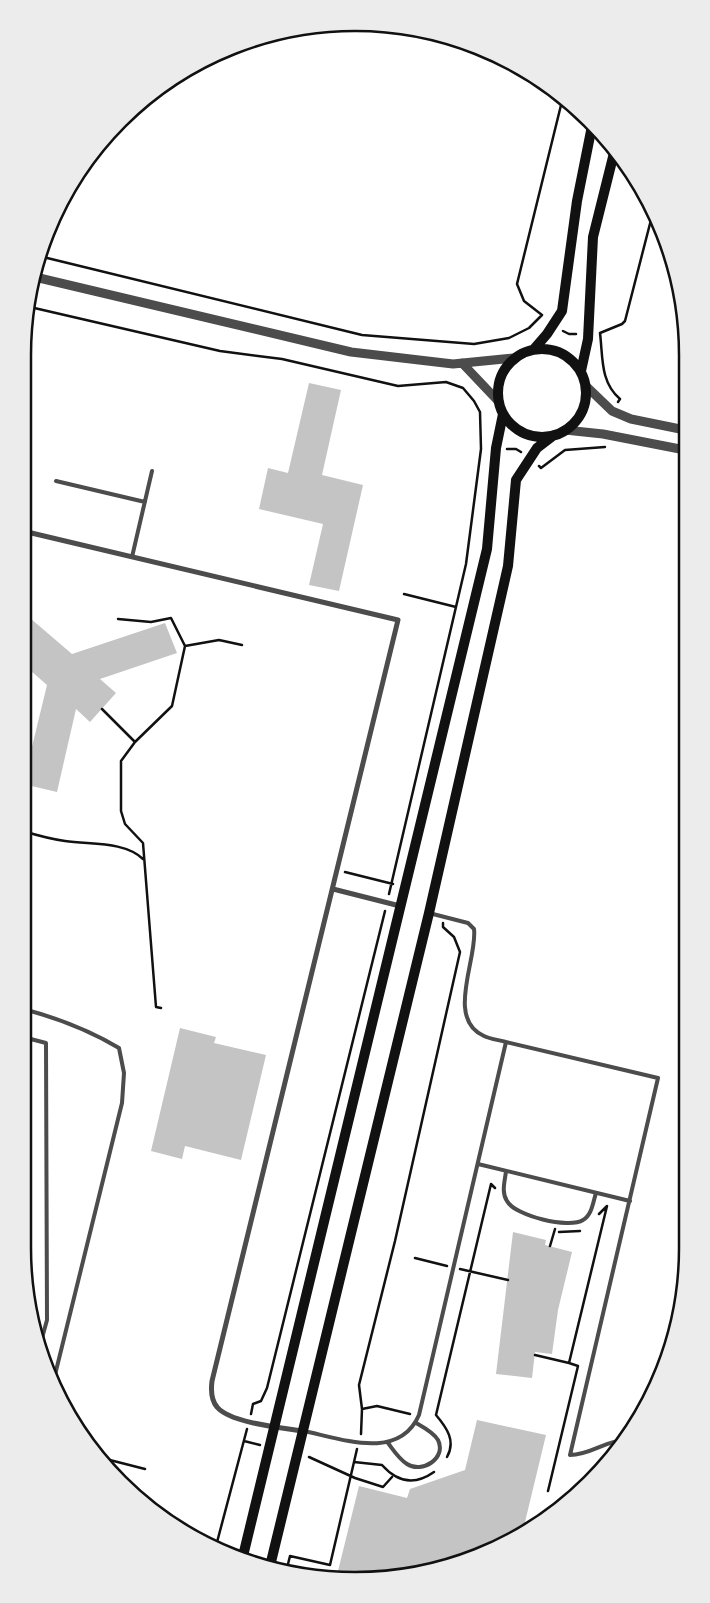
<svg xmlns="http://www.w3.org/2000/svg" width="710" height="1603" font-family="'Work Sans',sans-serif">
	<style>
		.building { fill: #c4c4c4 }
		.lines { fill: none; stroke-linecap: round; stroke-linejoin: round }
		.path { stroke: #111; stroke-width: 2.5 }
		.service { stroke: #4c4c4c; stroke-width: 4 }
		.minor { stroke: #4c4c4c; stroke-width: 5 }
		.tertiary { stroke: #4c4c4c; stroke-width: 9 }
		.secondary { stroke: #111; stroke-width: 10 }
		.rim { fill: none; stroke: #111; stroke-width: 2.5 }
	</style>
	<rect width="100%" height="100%" fill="#fff"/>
	<!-- building -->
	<path class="building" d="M309,383L341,390L322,475L363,485L339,591L309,585L323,524L259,509L268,468L288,473Z
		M23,385L31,387L23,419Z
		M23,612L72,654L165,623L177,653L100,679L116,693L90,722L76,709L57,792L23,784L47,685L23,664Z
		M180,1028L216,1037L214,1043L266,1055L241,1160L185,1146L182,1159L151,1151Z
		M513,1232L546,1240L545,1245L572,1252L558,1310L552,1354L535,1352L532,1378L496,1374Z
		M477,1420L546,1435L525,1522L535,1524L521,1536L420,1574L355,1580L336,1579L359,1486L407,1498L410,1489L465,1470Z"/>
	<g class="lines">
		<!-- path -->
		<path class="path" d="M39,256L362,335L474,344L509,338L529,328L542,315L524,301L517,284L563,97
			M30,307L220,351L282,359L398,386L446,382L463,388L474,401L480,412L481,449L466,564L389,894
			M563,331L569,334H576
			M618,402L620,399C600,382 603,357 600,333L622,324L625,321L653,212
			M507,449H516L521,452
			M539,466L541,468L565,450L605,447
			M404,594L456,607
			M118,619L151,622L171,618L185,646L172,706L135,742L121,761V811L125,824L143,843L156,1007L161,1008
			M185,646L219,640L242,645
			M102,709L135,742
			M23,831C36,835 51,839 65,841C91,845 124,841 143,859
			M345,872L393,884
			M559,1232L580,1231
			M550,1246L555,1229
			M415,1258L447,1266
			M460,1269L508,1280
			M535,1355L569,1363
			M362,1409L377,1406L410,1414
			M251,1414L253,1404L261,1401L267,1388L385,911
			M361,1434L362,1409L359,1385L395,1241L460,952L454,937L443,927V923
			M244,1441L260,1445
			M98,1457L145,1469
			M309,1457L355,1478L383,1487L392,1477
			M447,1457C456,1441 447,1428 436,1415L491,1184L495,1188
			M354,1462L357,1449
			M548,1491L578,1366L569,1363L607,1206L599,1214
			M216,1546L247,1429
			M286,1572L290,1556L330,1565L354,1462L382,1465C397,1482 414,1486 434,1472"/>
		<!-- service -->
		<path class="service" d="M56,481L145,502
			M132,557L152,471
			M23,686L28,692
			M429,913L468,923L474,929C478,958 445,1019 484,1036C490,1039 499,1040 506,1042L658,1078L570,1455C590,1455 605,1441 624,1440
			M23,1009C58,1018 87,1029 119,1048L124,1073L122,1103L53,1383
			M23,1037L46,1043L47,1320L39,1349
			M478,1164L630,1201
			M506,1171C505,1181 501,1192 507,1201C515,1216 569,1229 583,1220C592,1215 593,1202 596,1193
			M304,1431C342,1439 399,1461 419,1415L506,1042
			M388,1443C394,1451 399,1459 407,1464C422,1474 447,1458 438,1440C433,1432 423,1427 416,1423"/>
		<!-- minor -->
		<path class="minor" d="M23,531L398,620L212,1381C211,1389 211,1400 217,1407C230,1423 283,1428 303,1431
			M333,889L400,906"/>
		<!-- tertiary -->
		<path class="tertiary" d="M35,277L351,352L453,364L514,358
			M462,363L499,402
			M586,386L612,411L631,419L685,430
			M565,430L603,434L685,450"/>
		<!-- secondary -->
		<path class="secondary" d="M534,349L547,334L562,311L577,201L592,126
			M498 393a44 44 0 1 1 88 0a44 44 0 1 1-88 0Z
			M581,371L588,339L593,237L615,149
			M243,1556L487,549L496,448L503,414
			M270,1566L429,913L508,566L516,480L537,448L554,435"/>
	</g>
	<!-- crop -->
	<path d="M0 0H710V1603H0ZM355 31H355A324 324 0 0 1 679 355V1248A324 324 0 0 1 355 1572H355A324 324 0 0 1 31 1248V355A324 324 0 0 1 355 31Z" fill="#ececec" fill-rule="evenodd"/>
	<path class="rim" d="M355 31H355A324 324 0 0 1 679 355V1248A324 324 0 0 1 355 1572H355A324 324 0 0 1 31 1248V355A324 324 0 0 1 355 31Z"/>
</svg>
